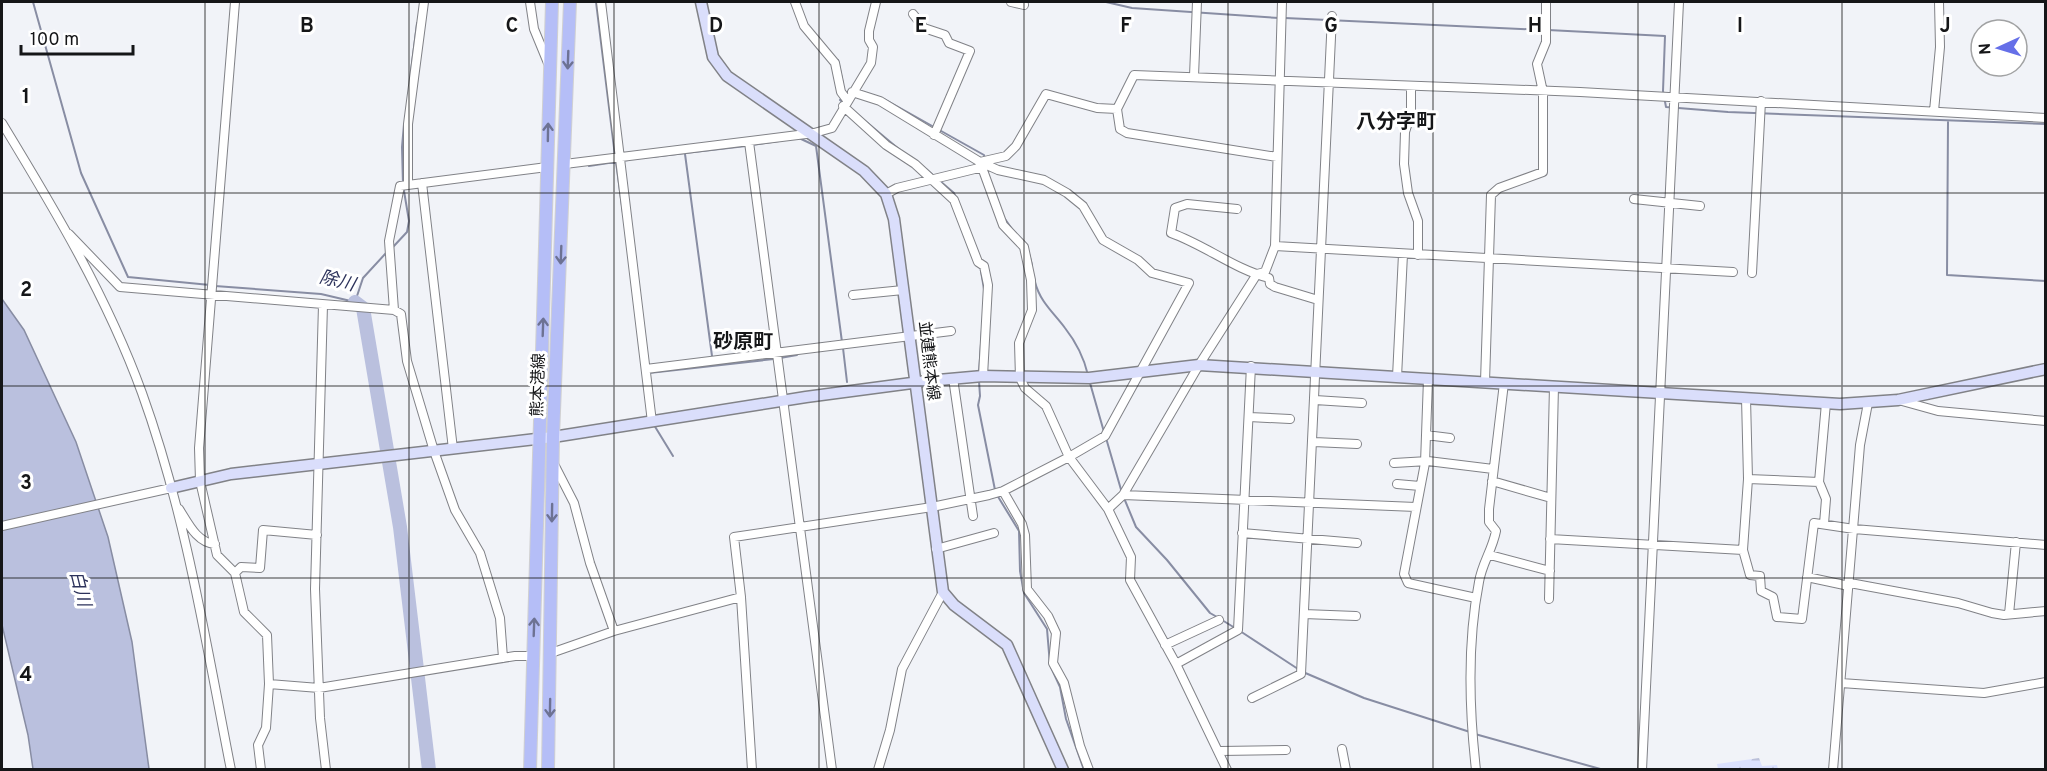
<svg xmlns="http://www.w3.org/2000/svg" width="2047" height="771" font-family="Overpass,'Noto Sans JP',sans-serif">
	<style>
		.forest { fill: url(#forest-firs) }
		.water { fill: #bac0de; stroke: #888da3; stroke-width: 1.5 }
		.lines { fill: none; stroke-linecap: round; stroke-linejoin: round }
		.stream { stroke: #888da3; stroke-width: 2 }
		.river { stroke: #bac0de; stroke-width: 14 }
		.street-casing { stroke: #818287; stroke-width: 10 }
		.secondary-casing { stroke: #818287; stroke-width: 13 }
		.primary-casing { stroke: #d0d0d1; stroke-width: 14 }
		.street { stroke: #fff; stroke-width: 8 }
		.secondary { stroke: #dadefb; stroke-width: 10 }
		.primary { stroke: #b5bef7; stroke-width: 12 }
		.oneway { stroke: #6d7293 }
		.grid { fill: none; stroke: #151618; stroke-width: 1.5; stroke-opacity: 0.55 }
		.labels { text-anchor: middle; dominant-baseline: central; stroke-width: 6; stroke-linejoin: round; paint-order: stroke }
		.street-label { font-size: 16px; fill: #151618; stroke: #fff }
		.water-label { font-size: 18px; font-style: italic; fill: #2c325b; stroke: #fff }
		.quarter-label { font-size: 20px; font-weight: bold; fill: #151618; stroke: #fff }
		.grid-label { font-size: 20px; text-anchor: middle; font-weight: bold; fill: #151618; stroke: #fff; stroke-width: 6; stroke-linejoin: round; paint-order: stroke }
	</style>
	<defs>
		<pattern id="forest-firs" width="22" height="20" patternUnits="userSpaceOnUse" patternTransform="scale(1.5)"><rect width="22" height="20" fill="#dbe1fe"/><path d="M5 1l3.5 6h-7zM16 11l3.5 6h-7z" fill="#bbc0d9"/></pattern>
	</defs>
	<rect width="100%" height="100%" fill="#f1f3f8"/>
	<!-- forest -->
	<path class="forest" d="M1759,758L1762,766L1777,765L1778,769H1718L1717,764Z"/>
	<!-- water -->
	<path class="water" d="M2,299L24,330L76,442L108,537L132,642L149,769H33L28,735L2,625Z"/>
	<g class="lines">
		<!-- stream -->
		<path class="stream" d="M33,2L81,173L128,277L210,285
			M596,2L615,156
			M1106,2L1132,8L1279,18
			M1285,18L1543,30
			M1548,30L1665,36L1663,91L1666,107L1728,112L2046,124
			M838,60L843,84
			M411,71L417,23
			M843,97L840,100L900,150
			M884,99L984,155L985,160
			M1948,122L1947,275L2046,281
			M799,138L816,146L842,342
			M752,145L779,141
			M685,154L712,356
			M651,157L746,146
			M616,162L623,213
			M589,166L628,160
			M926,169L935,177
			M940,181L954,193L956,198
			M1005,219L1012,229
			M393,247L407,232L409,221L403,185L402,147L404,124
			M1028,250L1032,265
			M980,265L984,289
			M1035,282C1040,302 1054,313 1065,328C1076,342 1084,358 1088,375
			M215,286L321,294L355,302L363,278L386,253
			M843,348L847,382
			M780,358L797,355
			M979,372L982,330
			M649,373L774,359
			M979,381L980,396L978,405L995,490
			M1090,383L1104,432
			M654,425L673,456
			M1106,438L1122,493
			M997,495L1019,531L1020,571L1024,593L1047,629L1050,665L1060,687L1066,719L1084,770
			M1124,498L1136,527L1167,560L1210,613L1217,617
			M1222,620L1235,628
			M1240,631L1298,669
			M1303,672L1364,698L1470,732
			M1475,734L1604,770"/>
		<!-- river -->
		<path class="river" d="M355,302L363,308L400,527L429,770"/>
		<!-- street casing -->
		<g class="street-casing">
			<path id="street" d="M235,2L199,448L200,481L217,555L235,573L244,612L267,635L269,684L319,688L515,656H533
				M530,2L534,29L548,63
				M601,2L652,422
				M795,2L804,26L835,63L841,92L847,100
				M1011,2L1024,5
				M913,14L924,28L945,35L949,43L970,51L934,135
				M1194,76L1197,2
				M1411,86V113L1405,132L1404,164L1408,193L1418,221V255
				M852,92L880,101L980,162L1003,225L1024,247L1031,280L1032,310L1019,343L1020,378L1025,388L1046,406L1069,457L1108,509L1131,557L1130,580L1176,664L1227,770
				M843,106L886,145L915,164L954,200L978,262L984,266L988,285L983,376
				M1117,109L1120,129L1127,133L1277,157
				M1934,111L1940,47L1939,2
				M2,123C55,210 107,297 142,393C186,515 206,643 231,770
				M749,142L832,770
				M980,162L1006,156L1016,146L1046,94L1097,108L1117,109L1134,75L1580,92L2046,118
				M565,164L814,133L832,128L871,63L873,47L869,40V31L876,2
				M422,183L453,449
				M408,184V124L424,2
				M886,194L897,188L983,167
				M1634,199L1700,206
				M1237,209L1187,204L1175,208L1171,233C1205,245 1234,269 1269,278L1270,284L1275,287L1318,300
				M69,234L120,287L394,310L401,314L407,361L434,451L455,510L480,553L500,618L503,658
				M1275,246L1733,272
				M1752,273L1761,101
				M853,295L903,290
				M323,305L315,589L320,718L326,770
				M394,310L389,241L400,186L547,167
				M646,369L951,331
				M1397,377L1403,254
				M953,378L973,516
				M1428,379L1425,463L1404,574L1408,583L1476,598
				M1485,382L1491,195L1499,188L1543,172V92L1537,64L1546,42V2
				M1746,398L1748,479
				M1315,400L1362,403
				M1902,401L1938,411L2046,421
				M1249,417L1290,419
				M1426,435L1450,438
				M1314,442L1357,444
				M1394,463L1428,461L1493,469
				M555,466L574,503L590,563L614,631
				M1492,481L1551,498
				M1819,482L1826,403
				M1397,484L1420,486
				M1003,491L1022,524L1025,535L1027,589L1048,616L1056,633L1053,663L1064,683L1080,746L1089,770
				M1123,495L1416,507
				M179,509C188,523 197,543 215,544
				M1108,509L1123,495L1199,365L1257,274L1265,272L1275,246L1282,2
				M2,526L171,488
				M1242,533L1357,543
				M1550,539L1743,550L1750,575L1760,576L1761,591L1773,597L1777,617L1802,619L1814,523L1854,529L2046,545
				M936,549L994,533
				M1743,550L1748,479L1819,482L1826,499L1824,524
				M1490,555L1550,571
				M235,573L241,567L260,568L263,530L317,535
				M1807,577L1849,586
				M1850,583L1958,603L1992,613L2004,615L2046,611
				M1549,599L1554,386
				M1304,614L1356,616
				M2009,614L2016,542
				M1165,645L1219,620
				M551,653L614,631L741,597
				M1176,664L1238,630L1251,366
				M1841,683L1984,693L2046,682
				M1252,698L1301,674L1332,16
				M1342,749L1346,770
				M1220,751L1286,750
				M261,770L258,745L266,728L269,684
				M752,770L741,597L734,537L932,507L989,495L1003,491L1069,457L1105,436L1189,283L1152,273L1138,260L1103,240L1083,206L1067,193L1044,180L998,170L980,162
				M878,770L890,730L902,669L943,592
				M1476,770C1469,708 1467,643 1479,582C1482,563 1492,551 1496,531L1489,522V509L1504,383
				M1642,770L1679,2
				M1833,770L1860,445L1868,403"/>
		</g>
		<!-- secondary casing -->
		<g class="secondary-casing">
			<path id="secondary" d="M701,2L713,57L727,76L864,171L886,194L894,219L943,592L954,605L1007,645L1063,770
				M171,488L231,474L553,437L806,397L927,381L983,376L1089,378L1199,365L1840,404L1898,400L2046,369"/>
		</g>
		<!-- primary casing -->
		<g class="primary-casing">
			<path id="primary" d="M530,770L552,2
				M548,770L553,437L570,2"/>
		</g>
		<!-- street -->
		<use href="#street" class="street"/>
		<!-- secondary -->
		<use href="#secondary" class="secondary"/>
		<!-- primary -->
		<use href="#primary" class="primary"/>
	</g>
	<!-- one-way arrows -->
	<defs><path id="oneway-shaft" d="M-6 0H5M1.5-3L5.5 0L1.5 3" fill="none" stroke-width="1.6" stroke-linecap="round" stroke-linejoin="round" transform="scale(1.5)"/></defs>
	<g class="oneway">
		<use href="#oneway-shaft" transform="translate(568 60) rotate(92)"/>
		<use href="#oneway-shaft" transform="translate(548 132) rotate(-89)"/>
		<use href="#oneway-shaft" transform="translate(561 255) rotate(92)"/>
		<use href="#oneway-shaft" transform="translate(543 327) rotate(-88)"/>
		<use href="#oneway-shaft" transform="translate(552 513) rotate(91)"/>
		<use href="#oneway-shaft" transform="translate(534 627) rotate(-88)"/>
		<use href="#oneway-shaft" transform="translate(550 708) rotate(91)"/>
	</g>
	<!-- grid -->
	<path class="grid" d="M205,2V770M409,2V770M614,2V770M819,2V770M1024,2V770M1228,2V770M1433,2V770M1638,2V770M1842,2V770M2,193H2046M2,386H2046M2,578H2046"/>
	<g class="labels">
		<!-- street labels -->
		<g class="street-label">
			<text transform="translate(928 361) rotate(83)">並建熊本線</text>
			<text transform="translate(539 385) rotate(-88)">熊本港線</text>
		</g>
		<!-- water labels -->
		<g class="water-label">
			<text transform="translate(337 282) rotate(14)">除川</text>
			<text transform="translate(79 589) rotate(76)">白川</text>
		</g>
		<!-- quarter labels -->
		<g class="quarter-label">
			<text x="1396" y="123">八分字町</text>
			<text x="743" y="343">砂原町</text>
		</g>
	</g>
	<g class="grid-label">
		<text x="307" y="32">B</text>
		<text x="512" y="32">C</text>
		<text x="716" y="32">D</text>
		<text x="921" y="32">E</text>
		<text x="1126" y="32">F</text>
		<text x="1331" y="32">G</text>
		<text x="1535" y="32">H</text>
		<text x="1740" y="32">I</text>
		<text x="1945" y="32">J</text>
		<text x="26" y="103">1</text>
		<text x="26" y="296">2</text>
		<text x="26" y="489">3</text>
		<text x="26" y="681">4</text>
	</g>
	<!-- border -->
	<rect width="2047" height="771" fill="none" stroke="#151618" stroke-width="6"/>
	<!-- north arrow -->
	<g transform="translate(1999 48) rotate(266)"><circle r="28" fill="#ffffff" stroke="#a1a2a3" stroke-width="1.5"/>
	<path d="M0-4.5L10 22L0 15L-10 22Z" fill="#656fe8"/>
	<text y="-9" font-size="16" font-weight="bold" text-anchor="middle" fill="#151618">N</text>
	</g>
	<!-- scale -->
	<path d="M21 45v9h112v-9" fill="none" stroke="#151618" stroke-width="3"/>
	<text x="30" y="45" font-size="18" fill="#151618" stroke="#ffffff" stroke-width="4.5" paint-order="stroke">100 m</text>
</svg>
